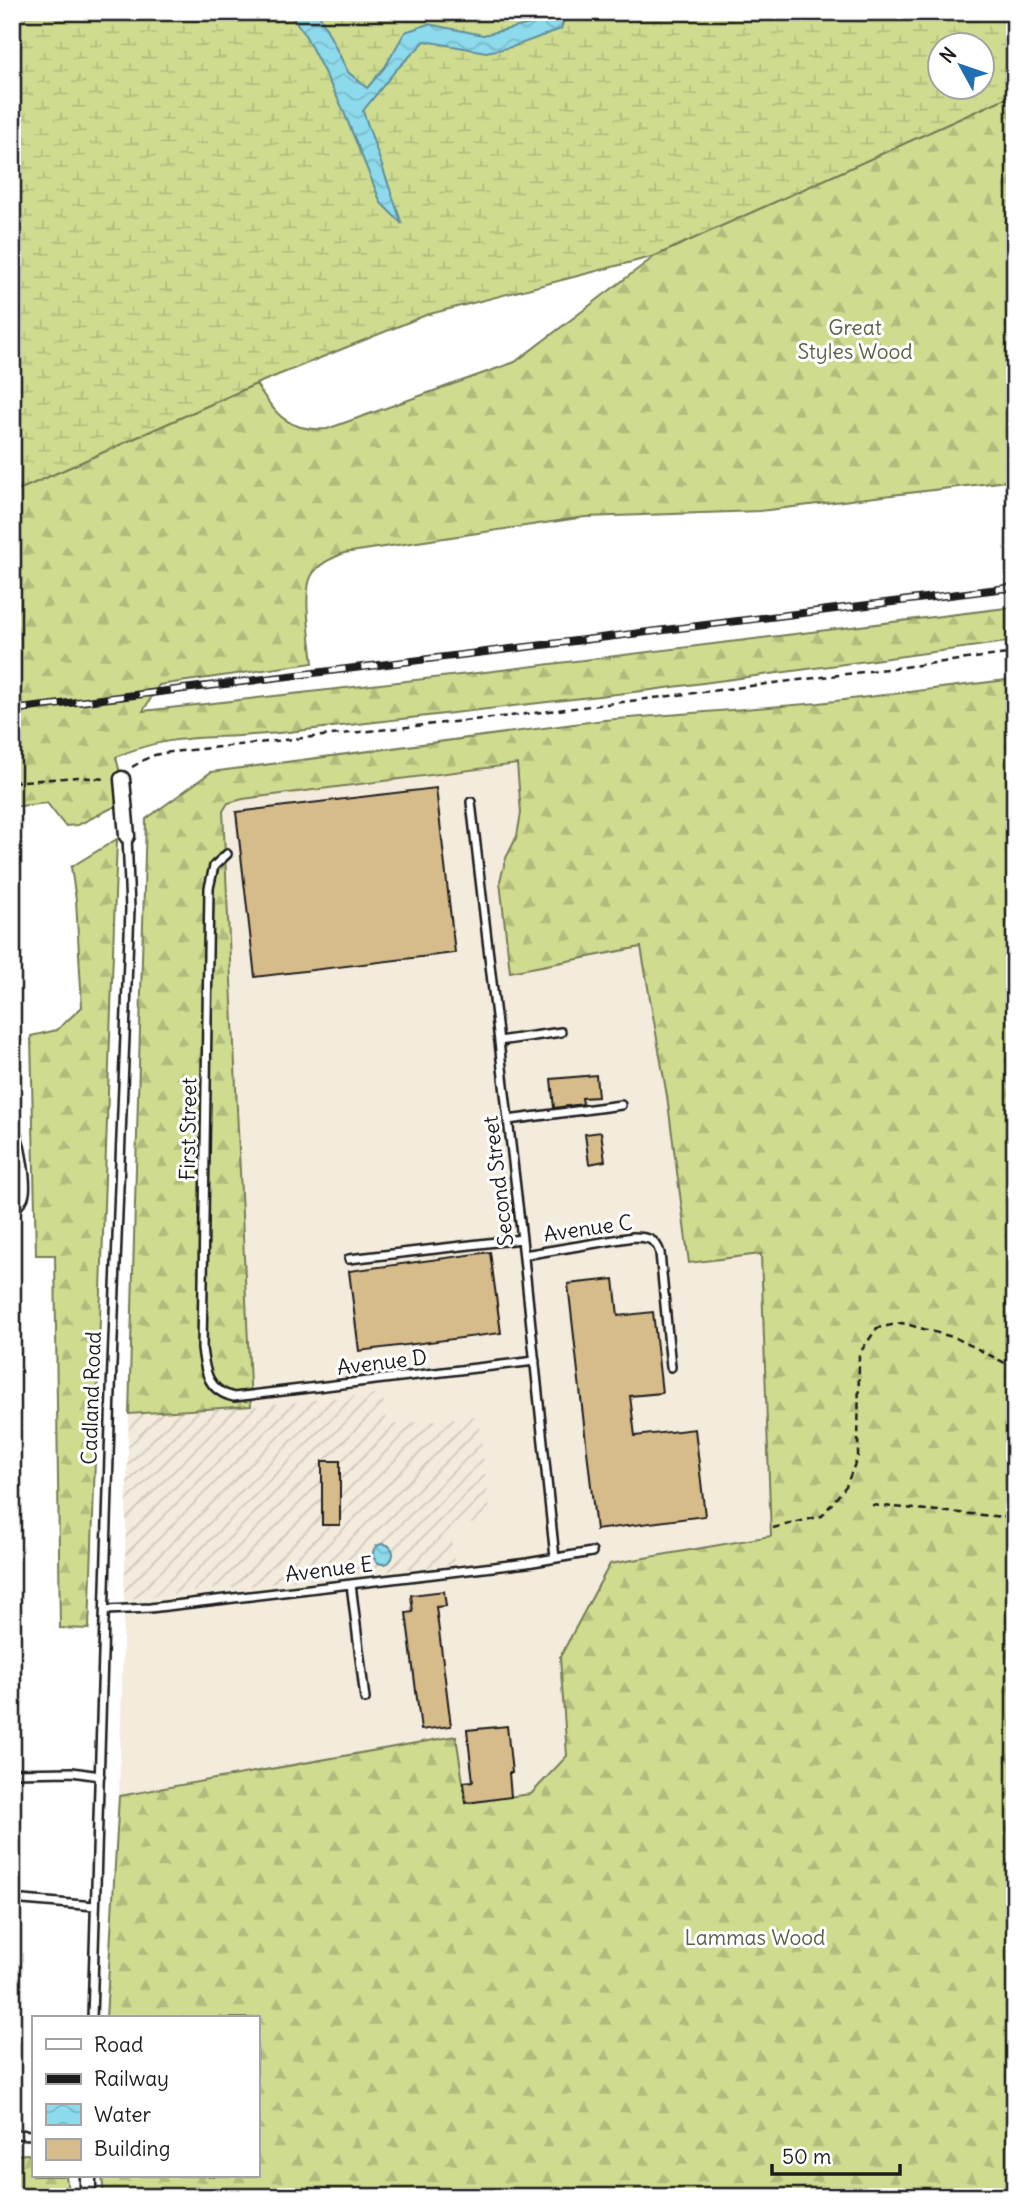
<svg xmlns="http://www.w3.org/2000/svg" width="1027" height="2209" font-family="Delius,sans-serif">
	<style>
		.built { fill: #f3ebdc }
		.industrial { fill: url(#industrial-furrows) }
		.forest { fill: url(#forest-firs); stroke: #767c56; stroke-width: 2 }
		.wetland { fill: url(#wetland-marsh); stroke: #767c56; stroke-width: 2; fill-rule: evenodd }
		.water { fill: url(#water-waves); stroke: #608e99; stroke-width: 2 }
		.building { fill: #d6bb8b; stroke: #1c1c1c; stroke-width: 2 }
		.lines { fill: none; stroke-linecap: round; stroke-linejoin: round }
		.lane-casing { stroke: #1c1c1c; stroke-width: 12 }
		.street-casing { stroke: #1c1c1c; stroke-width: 19 }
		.path { stroke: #1c1c1c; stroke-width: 2.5; stroke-dasharray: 7 5; stroke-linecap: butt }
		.lane { stroke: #fff; stroke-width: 7 }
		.street { stroke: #fff; stroke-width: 14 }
		.rail-casing { stroke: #1c1c1c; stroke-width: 8 }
		.rail { stroke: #fff; stroke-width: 5; stroke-dasharray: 16; stroke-linecap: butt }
		.labels { text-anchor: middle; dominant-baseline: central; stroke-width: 6; stroke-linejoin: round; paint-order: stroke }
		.park-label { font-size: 21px; fill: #5b5f45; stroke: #fff }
		.street-label { font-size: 21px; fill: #1c1c1c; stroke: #fff }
	</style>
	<defs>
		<pattern id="industrial-furrows" width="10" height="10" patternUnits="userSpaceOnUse" patternTransform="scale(1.75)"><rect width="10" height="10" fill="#f3ebdc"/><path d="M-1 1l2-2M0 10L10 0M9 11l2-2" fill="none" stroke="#d0c9bc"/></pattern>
		<pattern id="forest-firs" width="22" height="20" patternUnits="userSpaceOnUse" patternTransform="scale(1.75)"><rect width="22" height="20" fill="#cfdc90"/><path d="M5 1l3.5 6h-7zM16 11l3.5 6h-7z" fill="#b1bc7c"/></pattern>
		<pattern id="wetland-marsh" width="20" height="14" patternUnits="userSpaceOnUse" patternTransform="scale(1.75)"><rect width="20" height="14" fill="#cfdc90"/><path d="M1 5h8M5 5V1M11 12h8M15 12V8" fill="none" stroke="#b1bc7c"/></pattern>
		<pattern id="water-waves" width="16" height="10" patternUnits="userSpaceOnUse" patternTransform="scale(1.75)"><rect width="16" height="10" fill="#8ddaec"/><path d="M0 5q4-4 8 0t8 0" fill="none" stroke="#79baca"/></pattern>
	</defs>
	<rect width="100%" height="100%" fill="#fff"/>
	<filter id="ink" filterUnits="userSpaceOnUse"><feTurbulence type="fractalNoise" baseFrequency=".0143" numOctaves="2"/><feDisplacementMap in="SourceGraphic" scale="14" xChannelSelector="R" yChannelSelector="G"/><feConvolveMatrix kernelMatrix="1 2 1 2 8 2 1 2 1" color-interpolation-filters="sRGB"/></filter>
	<g filter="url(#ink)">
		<!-- built -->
		<path class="built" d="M604,720L667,1096L689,1263L761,1253L771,1536L610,1564L560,1657L567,1756L531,1795L466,1803L456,1736L119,1796L129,1414L201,1410L211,772L493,740Z"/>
		<!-- industrial -->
		<path class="industrial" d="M376,1394L383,1399L387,1425L478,1416L491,1519L450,1528L454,1564L124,1599L129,1414L201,1411Z"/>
		<!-- forest -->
		<path class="forest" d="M1015,98V480L760,511L585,517L344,553C333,558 319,563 312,575C302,591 311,642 313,663L159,685L143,711L477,673L1015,607V641L651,690L306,730C289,732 271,734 253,735C201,739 165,735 116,757L120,773L130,799L78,825L65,826L47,803L12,807V493L256,384C276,414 287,432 327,429L515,362L655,256L1003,99Z
			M1015,679V2197H104L102,2176H257V2018H106L119,1796L456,1736L466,1802L531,1794L567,1756L560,1657L610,1564L771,1536L761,1254L689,1263L667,1096L641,947L510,972L500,881L506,858L517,836L521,813L517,764L243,799L228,803L223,811L251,1406L129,1414L146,819L211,772L604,720L819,703Z
			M117,839L89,1629L60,1628L55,1255H36L31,1036L57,1030L82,1007L76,900L71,867Z
			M27,2154L33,2156V2176H66L69,2197H12V2155Z"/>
		<!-- wetland -->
		<path class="wetland" d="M12,12H1015V98L1003,99L655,256L426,315L256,384L12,493ZM940,46H982V88H940Z"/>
		<!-- water -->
		<path class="water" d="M289,12H318L348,72L367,88L385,67L405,32L428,24L483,35L565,16L561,29L512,47L486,52L425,41L395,71L363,111L402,224L381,203L341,105L304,33Z
			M373 1554a10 10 0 1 1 20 0a10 10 0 1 1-20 0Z"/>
		<!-- building -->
		<path class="building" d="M436,788L455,953L255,977L236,812Z
			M596,1075L598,1097L582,1098L583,1104L554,1108L551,1079Z
			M601,1132L605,1161L589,1164L585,1134Z
			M490,1252L501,1333L359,1351L349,1271Z
			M614,1279L618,1316L653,1312L662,1393L630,1396L635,1436L695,1429L705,1516L596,1530L568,1284Z
			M322,1461H340V1525H322Z
			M444,1591L446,1606L436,1607L451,1726L421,1730L406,1613L413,1612L411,1595Z
			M507,1726L512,1773H509L511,1797L466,1803L464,1782L473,1781L467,1730Z"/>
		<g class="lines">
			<!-- lane casing -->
			<g class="lane-casing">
				<path id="lane" d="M471,802L522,1239L555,1558
					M227,854L214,866L209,888L202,1349C205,1372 208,1391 234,1397L535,1361
					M499,1041L561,1032
					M508,1120L621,1105
					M12,1124C20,1134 27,1180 25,1193C24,1201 19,1206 12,1211
					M524,1255L633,1237C646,1237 656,1238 660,1253L671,1367
					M349,1259L522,1239
					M351,1584L365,1699
					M106,1610L150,1608L527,1563L592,1552
					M12,1773L72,1772L100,1776
					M23,1900L95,1906
					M92,2018L111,1390L130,909L127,836
					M12,2134L33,2135"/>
			</g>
			<!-- street casing -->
			<g class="street-casing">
				<path id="street" d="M122,779L127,836
					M88,2197V2176"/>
			</g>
			<!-- path -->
			<path class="path" d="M132,767L151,756L163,753L510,716L1015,653
				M12,782L78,777L106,779
				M872,1505L1015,1518
				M773,1528L822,1516L846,1486L858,1456L859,1354L877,1328L902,1323L956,1338L1015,1368"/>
			<!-- lane -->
			<use href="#lane" class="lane"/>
			<!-- street -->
			<use href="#street" class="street"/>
			<!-- rail casing -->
			<g class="rail-casing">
				<path id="rail" d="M12,710L1015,587"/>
			</g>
			<!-- rail -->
			<use href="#rail" class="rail"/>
		</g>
	</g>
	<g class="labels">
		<!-- park labels -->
		<g class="park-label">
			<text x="855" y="327">Great<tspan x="855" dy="24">Styles Wood</tspan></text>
			<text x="755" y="1937">Lammas Wood</text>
		</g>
		<!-- street labels -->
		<g class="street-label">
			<text transform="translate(188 1129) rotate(-89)">First Street</text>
			<text transform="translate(498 1181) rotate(-97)">Second Street</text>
			<text transform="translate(588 1228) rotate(-8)">Avenue C</text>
			<text transform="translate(382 1362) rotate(-7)">Avenue D</text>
			<text transform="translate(91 1398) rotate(-88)">Cadland Road</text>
			<text transform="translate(329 1569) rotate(-7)">Avenue E</text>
		</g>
	</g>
	<!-- margin -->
	<rect width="1027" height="2209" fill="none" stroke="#fff" stroke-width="42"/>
	<rect x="21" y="21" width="985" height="2167" fill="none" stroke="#1c1c1c" stroke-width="2.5" filter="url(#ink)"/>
	<!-- legend -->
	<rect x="32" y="2016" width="228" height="161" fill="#ffffff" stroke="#a4a4a4" stroke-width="2"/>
	<rect x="46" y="2039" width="35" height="10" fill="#ffffff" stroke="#a4a4a4" stroke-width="2"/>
	<text x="94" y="2052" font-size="21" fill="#1c1c1c">Road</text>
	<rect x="46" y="2074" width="35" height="10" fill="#1c1c1c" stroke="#a4a4a4" stroke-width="2"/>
	<text x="94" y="2086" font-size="21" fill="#1c1c1c">Railway</text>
	<rect x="46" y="2104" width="35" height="21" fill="url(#water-waves)" stroke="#a4a4a4" stroke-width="2"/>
	<text x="94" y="2122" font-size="21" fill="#1c1c1c">Water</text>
	<rect x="46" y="2139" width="35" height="21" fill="#d6bb8b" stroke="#a4a4a4" stroke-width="2"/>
	<text x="94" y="2156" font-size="21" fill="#1c1c1c">Building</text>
	<!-- north arrow -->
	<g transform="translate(961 66) rotate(310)"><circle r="33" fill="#ffffff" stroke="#a4a4a4" stroke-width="2"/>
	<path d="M0-5L12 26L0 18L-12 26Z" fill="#1f6fb2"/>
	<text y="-10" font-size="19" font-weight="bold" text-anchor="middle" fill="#1c1c1c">N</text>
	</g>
	<!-- scale -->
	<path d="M772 2164v10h128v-10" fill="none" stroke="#1c1c1c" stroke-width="3.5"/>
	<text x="782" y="2164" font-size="21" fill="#1c1c1c" stroke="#ffffff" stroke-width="5" paint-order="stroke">50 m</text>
</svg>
